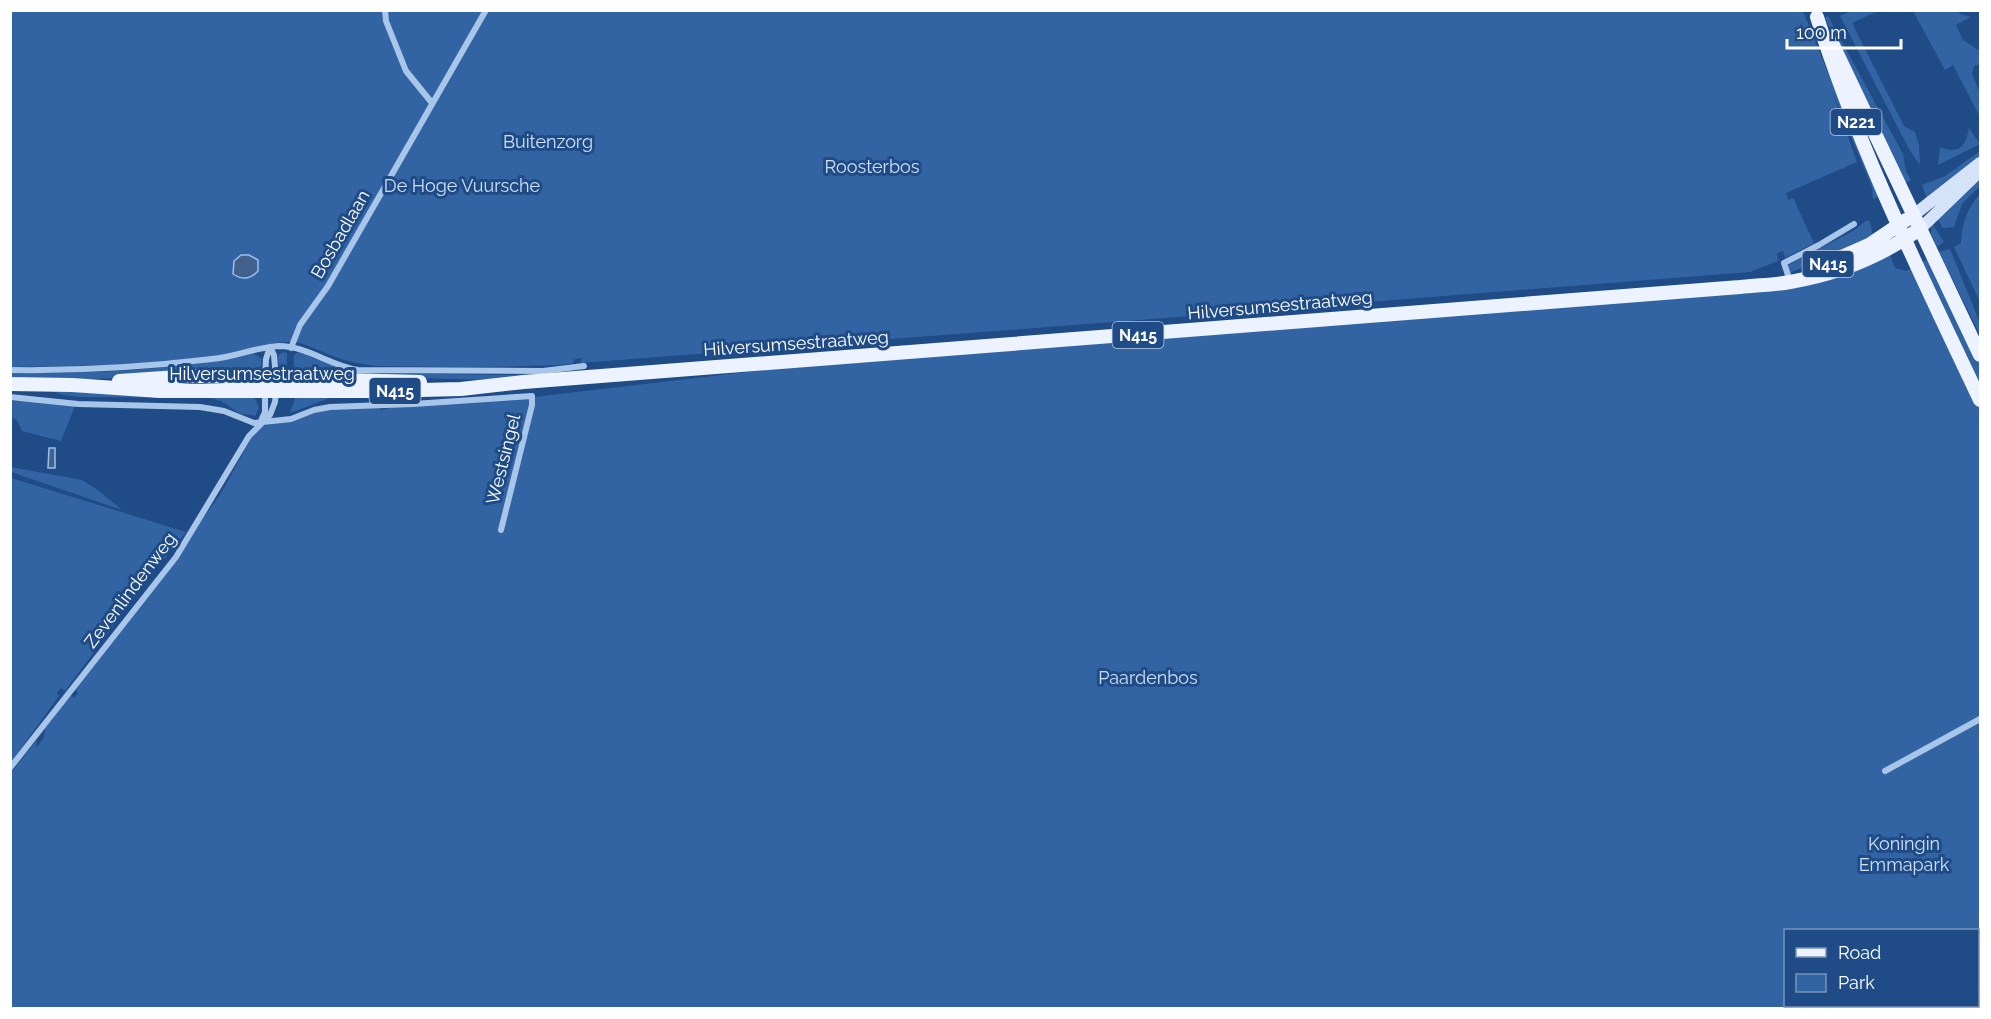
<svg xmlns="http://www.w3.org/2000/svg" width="1991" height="1019" font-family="Raleway,sans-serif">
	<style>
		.green { fill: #3264a4; fill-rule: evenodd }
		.water { fill: #42618d; stroke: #9cc0ec; stroke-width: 1.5 }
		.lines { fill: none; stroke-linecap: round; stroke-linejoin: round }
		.minor { stroke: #a8c5ea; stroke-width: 6 }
		.secondary { stroke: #d4e3f8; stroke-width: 12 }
		.primary { stroke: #ecf3fe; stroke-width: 14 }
		.labels { text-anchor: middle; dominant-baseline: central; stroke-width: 6; stroke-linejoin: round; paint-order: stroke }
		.shield { fill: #1f4b87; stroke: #bcc9db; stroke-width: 1.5 }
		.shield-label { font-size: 16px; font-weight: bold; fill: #fff }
		.park-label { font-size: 18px; fill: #cde0f8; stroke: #1f4b87 }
		.street-label { font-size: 18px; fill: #fff; stroke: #1f4b87 }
	</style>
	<rect width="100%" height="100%" fill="#1f4b87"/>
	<!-- green -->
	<path class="green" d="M1853,10L1878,11L1852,23L1904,126L1915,132L1919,145L1920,165L1910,151L1840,16Z
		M10,11H1803L1878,197L1873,199L1872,187L1832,91L1857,162L1786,193L1788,200L1793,198L1814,243L1785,258L1783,251L1777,253L1778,261L1750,272L1368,302L1362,292H1355L1360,303L580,363L582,358L575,359L572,364C506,368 441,367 376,366C362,364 349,362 336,357C322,353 308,343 293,342C265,341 239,353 212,357C145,365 78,366 11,367Z
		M1913,11H1958L1960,14L1971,17L1956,25L1963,40L1980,51V64L1974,66L1972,74L1980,93V117L1953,65L1945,70Z
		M1828,16L1903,154L1906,171L1911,181L1904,183L1825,18Z
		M1969,128L1980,144L1938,165L1940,147C1959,155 1966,146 1969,128Z
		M1980,151V157L1927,199L1922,185L1945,176Z
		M1980,180V186L1962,204L1954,227L1943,228L1936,217Z
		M1980,194V302L1954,247L1961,243C1962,224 1967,208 1980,194Z
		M1867,220L1870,222L1873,236L1837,254L1789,273L1787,266L1853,231Z
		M1932,223L1944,242L1937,247L1931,234Z
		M1950,249L1980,323V335L1939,252Z
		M1890,255L1895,268L1906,271L1914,267L1927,305L1933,306L1980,405V1008H11L10,774L37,740L36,748L44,738L45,729L70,695L74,698L78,693L75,689L220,495L252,437L262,426L292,421L318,412L331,409L380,407V410L387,409V407L534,397L842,361L1766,287ZM1786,930H1978V1006H1786Z
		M1929,259L1980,365V388L1921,262Z
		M284,352L287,353V374C280,369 276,362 279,354Z
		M299,352L343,370L373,373L508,375L571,372L493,380L294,375V355Z
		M249,353L255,354L262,359L261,366L252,373L64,380H11V373C90,373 171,372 249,353Z
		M45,388L247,393L256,400L259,408L255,416L239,413L221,401L209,398L80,397L63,395Z
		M296,396H335L290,413Z
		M10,401H47L75,406L61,441L22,431L17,420L11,417Z
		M11,467L82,480L98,490L122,510L11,472Z
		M11,478L186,532L144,585L65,691L61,688L57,693L59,696L11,762Z"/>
	<!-- water -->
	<path class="water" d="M241,255H249L258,260V271C251,279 242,280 233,274L234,261Z
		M49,448H55V468H48Z"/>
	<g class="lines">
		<!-- minor -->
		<path class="minor" d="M385,10L386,21L406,71L432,103
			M1790,281L1784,263L1819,245L1854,224
			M270,347L274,355L276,378
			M291,348L300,325L328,286L486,10
			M10,370C78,371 145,367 212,359C235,357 256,347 279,346C307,346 331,366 358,370L543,371L584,366
			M265,379L266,359L270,347
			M10,397L78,404L200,407L224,411L254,423L291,419L314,410L330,407L413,404L532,396V405L501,530
			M260,423L265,412V392
			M10,768L176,557L249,436L270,415L275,402L276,391
			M1885,771L1980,719"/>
		<!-- secondary -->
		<path class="secondary" d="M1915,214L1980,163
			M1921,228L1979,172"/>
		<!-- primary -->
		<path class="primary" d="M1817,17C1859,150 1921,275 1980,400
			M1832,43L1980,355
			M1812,270L1869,245L1906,220
			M119,381L193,376L420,382
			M10,384L72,385L160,391H380L461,389L524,382L1740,287C1756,285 1774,285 1790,282C1838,274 1882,256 1921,228"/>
	</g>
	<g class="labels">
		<!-- shield labels -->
		<g class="shield">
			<rect x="1830.5" y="109" width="51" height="26" rx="4.5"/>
			<rect x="1802.5" y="251" width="51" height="26" rx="4.5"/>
			<rect x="1112.5" y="322" width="51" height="26" rx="4.5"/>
			<rect x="369.5" y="378" width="51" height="26" rx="4.5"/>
		</g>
		<g class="shield-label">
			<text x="1856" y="122">N221</text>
			<text x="1828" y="264">N415</text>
			<text x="1138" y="335">N415</text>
			<text x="395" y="391">N415</text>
		</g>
		<!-- park labels -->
		<g class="park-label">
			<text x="548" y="141">Buitenzorg</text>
			<text x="872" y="166">Roosterbos</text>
			<text x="462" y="185">De Hoge Vuursche</text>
			<text x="1148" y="677">Paardenbos</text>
			<text x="1904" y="843">Koningin<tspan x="1904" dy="21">Emmapark</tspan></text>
		</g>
		<!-- street labels -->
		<g class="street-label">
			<text transform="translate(340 234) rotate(-60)">Bosbadlaan</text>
			<text transform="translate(1280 305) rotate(-5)">Hilversumsestraatweg</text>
			<text transform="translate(796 343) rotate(-4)">Hilversumsestraatweg</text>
			<text x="262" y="373">Hilversumsestraatweg</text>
			<text transform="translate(503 459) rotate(-76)">Westsingel</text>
			<text transform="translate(130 590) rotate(-53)">Zevenlindenweg</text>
		</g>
	</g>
	<!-- border -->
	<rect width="1991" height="1019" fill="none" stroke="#ffffff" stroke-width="24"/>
	<!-- legend -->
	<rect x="1784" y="929" width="195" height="78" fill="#1f4b87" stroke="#7993b7" stroke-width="1.5"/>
	<rect x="1796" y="948" width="30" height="9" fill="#ecf3fe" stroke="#7993b7" stroke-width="1.5"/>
	<text x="1838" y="959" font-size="18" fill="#ffffff">Road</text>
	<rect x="1796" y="974" width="30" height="18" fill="#3264a4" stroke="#7993b7" stroke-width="1.5"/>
	<text x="1838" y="989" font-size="18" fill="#ffffff">Park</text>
	<!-- scale -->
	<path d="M1787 39v9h114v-9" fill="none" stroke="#ffffff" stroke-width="3"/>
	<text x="1796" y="39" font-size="18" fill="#ffffff" stroke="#1f4b87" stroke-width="4.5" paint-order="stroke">100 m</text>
</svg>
